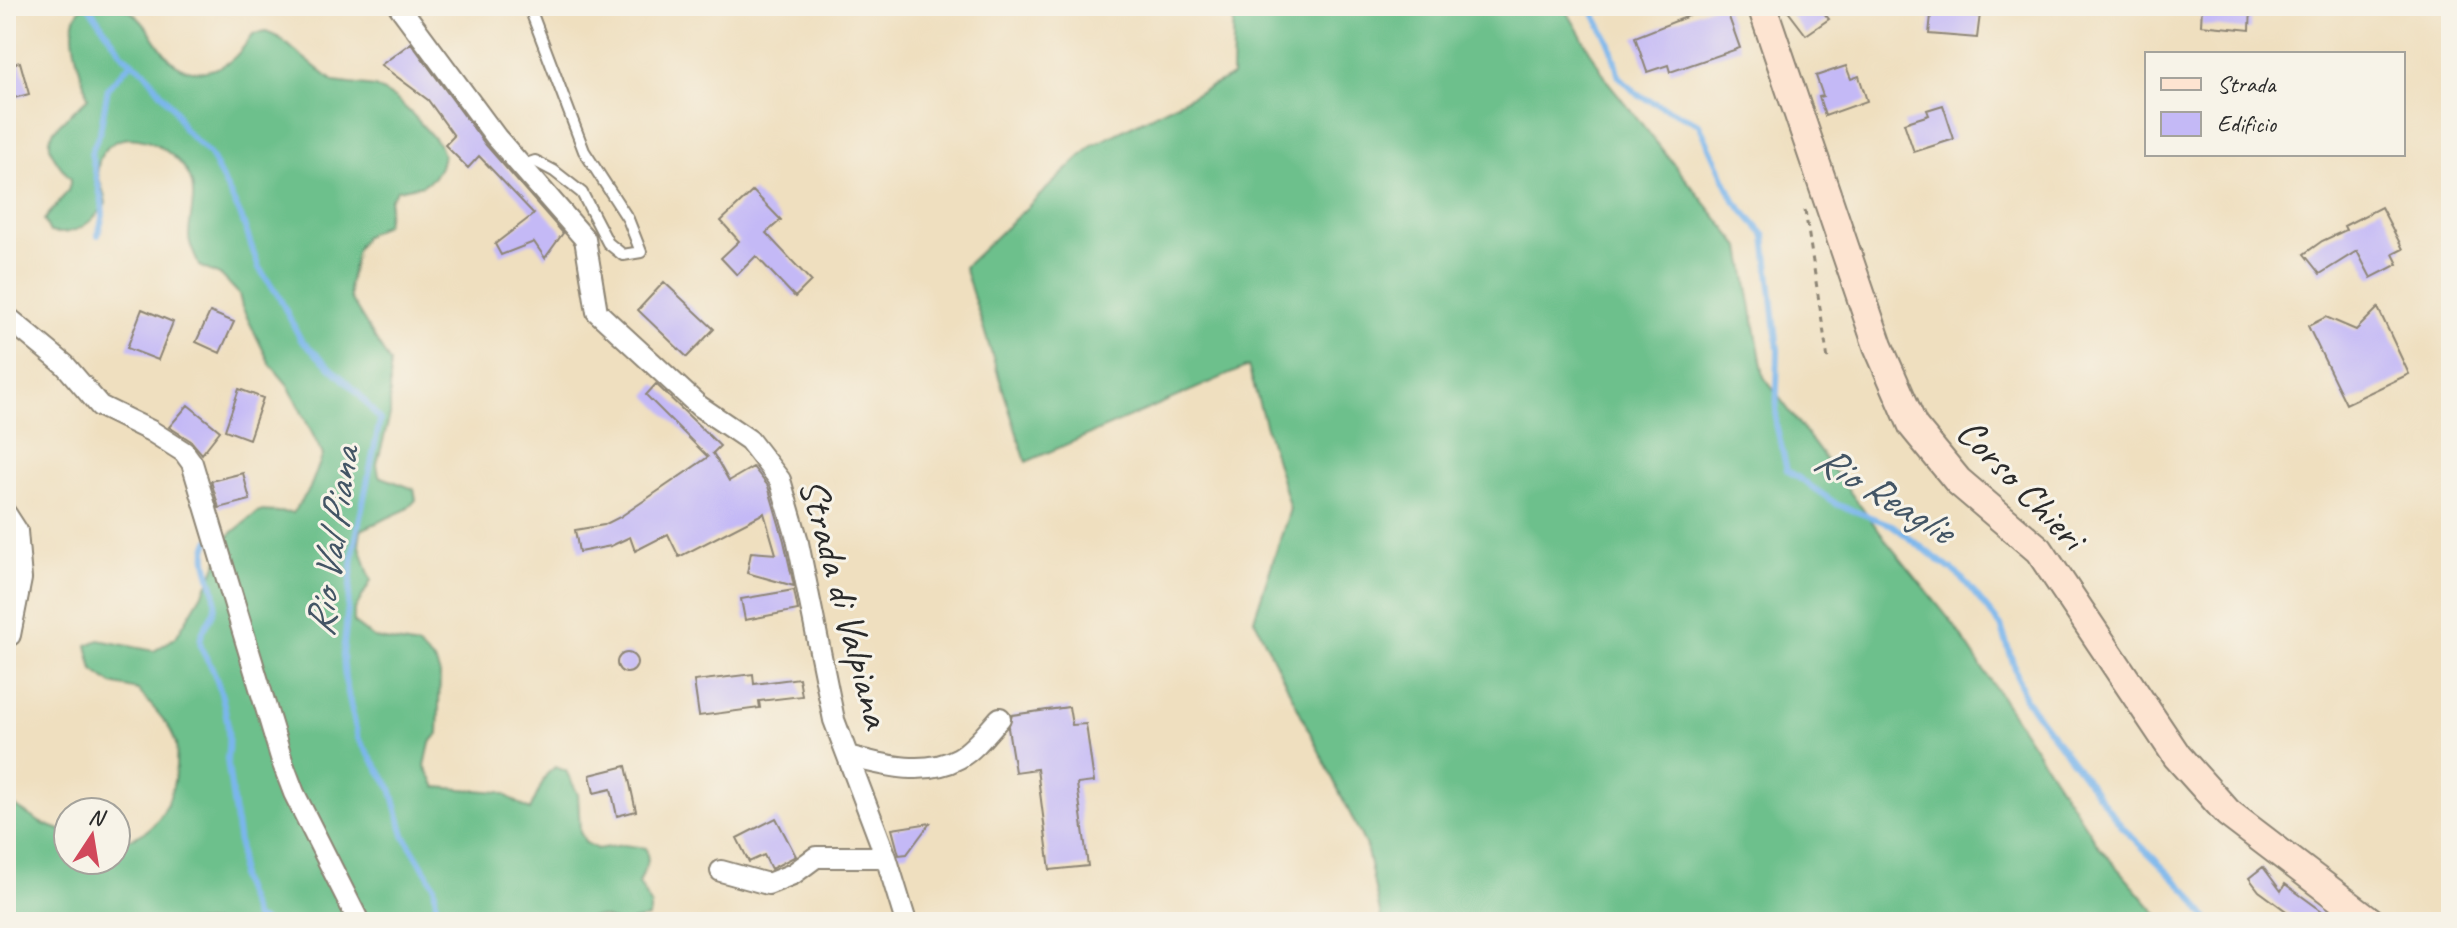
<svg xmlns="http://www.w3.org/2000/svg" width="2457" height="928" font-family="Caveat,sans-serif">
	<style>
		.forest { fill: #6dc08c; stroke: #4c765c; stroke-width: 2 }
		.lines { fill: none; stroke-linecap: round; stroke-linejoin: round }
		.stream { stroke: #7ab6ec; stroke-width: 6 }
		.building { fill: #c4b9f6 }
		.service-casing { stroke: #8d8575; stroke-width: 14 }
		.minor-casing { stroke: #8d8575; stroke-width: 24 }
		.secondary-casing { stroke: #8d8575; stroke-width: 32 }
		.path { stroke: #8d8575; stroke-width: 3; stroke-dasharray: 6 6; stroke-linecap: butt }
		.service { stroke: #fff; stroke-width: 10 }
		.minor { stroke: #fff; stroke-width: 20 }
		.secondary { stroke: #fde4d1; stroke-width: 28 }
		.labels { text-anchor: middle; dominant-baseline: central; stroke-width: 6; stroke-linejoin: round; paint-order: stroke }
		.street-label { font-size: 40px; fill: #2b2b2b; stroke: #f7f3e8 }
		.water-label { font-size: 42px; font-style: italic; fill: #435565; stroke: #f7f3e8 }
	</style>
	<rect width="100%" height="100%" fill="#f7f3e8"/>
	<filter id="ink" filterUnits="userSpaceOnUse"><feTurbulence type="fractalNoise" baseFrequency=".0125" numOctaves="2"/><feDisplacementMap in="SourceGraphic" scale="16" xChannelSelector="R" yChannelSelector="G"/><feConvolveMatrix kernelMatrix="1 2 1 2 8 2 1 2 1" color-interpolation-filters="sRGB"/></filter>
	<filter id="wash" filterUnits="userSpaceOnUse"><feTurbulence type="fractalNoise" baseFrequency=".006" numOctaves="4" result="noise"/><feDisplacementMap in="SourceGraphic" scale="32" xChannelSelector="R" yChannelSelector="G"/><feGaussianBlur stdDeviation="1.8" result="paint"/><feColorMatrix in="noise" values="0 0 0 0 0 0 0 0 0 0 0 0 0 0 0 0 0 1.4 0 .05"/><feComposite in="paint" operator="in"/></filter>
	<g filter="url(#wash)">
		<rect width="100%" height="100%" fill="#efdfbf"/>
		<!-- forest -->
		<path class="forest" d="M84,6C95,6 112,3 122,7C160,23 158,77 206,71C230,67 240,53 253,34L266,32L278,37L334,82L375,87L396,99L414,116L439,144L443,155L440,167L433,178L423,185L397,190L390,200L386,224L364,237L357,249L349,285L350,298L390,363V415L377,464L379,476L414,489L416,500L407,509L361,530L359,543L371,581L354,611V623L374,638L418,646L436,663L440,675L438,734L430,743L425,766L436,787L500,792L530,810L546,775L555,767L566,771L578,794L580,832L586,843L597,849L623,845L646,848L648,861L639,883L651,905L649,917C640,919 631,923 621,922C608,920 602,914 588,918L586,922H6V800L41,823L68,833V860H116V841C157,839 173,802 176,766C176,758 178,748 175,741C170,723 150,705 138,690L112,684L93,670L87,645L99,640L154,651L176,637L209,582L228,536L259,511L293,513L309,490L323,455L288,385L270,364L242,307L239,294L222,276L199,266C196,257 189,246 189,236C189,217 199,193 188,174C173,147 122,119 101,156C92,173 105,188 106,204C92,223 74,237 50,232L44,220L68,191L71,179C32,135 52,133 88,98C82,73 60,23 84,6Z
			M1234,6H1564L1608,82L1741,248L1764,377L1891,547L1954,625L2100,848L2164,922H1382L1366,846L1254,619L1290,509L1248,366L1026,462L964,267L1093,145L1232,76Z"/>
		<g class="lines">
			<!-- stream -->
			<path class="stream" d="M88,6L124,56L144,71L174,109L184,129L210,155L241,216L259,268L278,295L301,340L358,393L380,420L354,547L343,655L345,680L358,738L391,788L404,835L434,885L438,922
				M1590,6L1610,44L1619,77L1638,95L1699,124L1734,200L1765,236L1778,350L1776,424L1787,470L1838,505L1892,525L1961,577L2001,626L2025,699L2123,828L2190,894L2209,922
				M98,235L103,215L102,202L91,153L100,132L108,88L131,63
				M209,541C198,564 218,582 215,607C213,620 197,632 201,646C202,653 209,661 212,668C224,697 232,727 227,759L240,851V878L255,918L265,922"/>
		</g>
		<g id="blocks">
			<!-- building -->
			<path class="building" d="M1714,6H1725L1740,48L1670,72L1668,65L1647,72L1635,37Z
				M1784,6H1818L1829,19L1806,35Z
				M1932,6H1981L1977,38L1929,34Z
				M2202,6H2251L2250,30L2201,25Z
				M411,43L486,145L563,233L545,258L534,242L501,255L495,244L534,214L479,156L468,168L445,145L454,136L428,100L381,65Z
				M20,62L29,94L14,98L6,66Z
				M1846,66L1851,79L1859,76L1867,101L1825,116L1819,97L1823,96L1816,76Z
				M1943,105L1954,139L1914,152L1904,123L1929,115L1927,110Z
				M753,191L781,220L766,233L811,281L795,297L756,256L737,275L721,258L739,241L721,221Z
				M2381,207L2403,249L2393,254L2398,264L2371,278L2357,251L2320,274L2304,254L2322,241L2346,230L2344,226Z
				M664,282L714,329L687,357L638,310Z
				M2378,308L2409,374L2346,404L2308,326L2326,317L2356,330Z
				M142,309L173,322L158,360L127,348Z
				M210,312L234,322L220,353L196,342Z
				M656,384L720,446L712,454L713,453L729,481L753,467L768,486L784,541L794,586L747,573L751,552L776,554L764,513L679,557L668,534L635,551L630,537L611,546L579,552L575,530L604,525L620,517L708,457L646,395Z
				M239,389L263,398L249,439L225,430Z
				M188,405L220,431L202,454L191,441L169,427Z
				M243,473L250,500L219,508L211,481Z
				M794,590L798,610L745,620L741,599Z
				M617 663a10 10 0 1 1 20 0a10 10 0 1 1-20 0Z
				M753,674L754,684L799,678L802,696L759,701L760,708L699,716L694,681Z
				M1069,707L1072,725L1086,724L1094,782L1077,784L1088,866L1050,870L1037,769L1015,772L1008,728L1012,715Z
				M626,766L636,811L617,816L611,789L594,793L590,775Z
				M776,818L796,856L771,869L764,855L749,862L737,838Z
				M930,823L907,854L899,855L892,829Z
				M2263,867L2281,891L2285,884L2337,922H2301L2259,891L2249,878Z"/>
		</g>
	</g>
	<g filter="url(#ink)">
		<use href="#blocks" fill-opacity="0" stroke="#8d8575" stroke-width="2"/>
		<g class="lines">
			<!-- service casing -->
			<g class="service-casing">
				<path id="service" d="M521,166L535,161L554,171L582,193L608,243L623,255L641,252L628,219L584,151L529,6"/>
			</g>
			<!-- minor casing -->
			<g class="minor-casing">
				<path id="minor" d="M399,6L496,137L585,239L597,312L699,406L749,440L780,480L797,538L834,720L886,857L906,922
					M6,316L65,365L100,406L151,431L184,452L192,463L283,764L294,793L359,922
					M6,514L17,531L21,579L10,635
					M848,756C883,765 925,777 959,758C975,749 988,731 1000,718
					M721,871L768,884L793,874L816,857H886"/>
			</g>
			<!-- secondary casing -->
			<g class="secondary-casing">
				<path id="secondary" d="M1762,6L1878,346L1913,426L1958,481L2039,550L2177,756L2228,813L2371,922"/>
			</g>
			<!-- path -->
			<path class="path" d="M1805,210L1828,360"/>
			<!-- service -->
			<use href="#service" class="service"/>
			<!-- minor -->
			<use href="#minor" class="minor"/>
			<!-- secondary -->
			<use href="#secondary" class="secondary"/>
		</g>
	</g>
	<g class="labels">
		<!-- street labels -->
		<g class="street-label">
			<text transform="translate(2021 484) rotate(46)">Corso Chieri</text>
			<text transform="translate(845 603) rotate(75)">Strada di Valpiana</text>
		</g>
		<!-- water labels -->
		<g class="water-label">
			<text transform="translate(1884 494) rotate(31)">Rio Reaglie</text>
			<text transform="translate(332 542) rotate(-82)">Rio Val Piana</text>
		</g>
	</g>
	<!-- margin -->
	<rect width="2457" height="928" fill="none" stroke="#f7f3e8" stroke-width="32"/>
	<!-- legend -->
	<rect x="2145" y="52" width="260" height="104" fill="#f7f3e8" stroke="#a5a39c" stroke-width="2"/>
	<rect x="2161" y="78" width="40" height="12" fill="#fde4d1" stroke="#a5a39c" stroke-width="2"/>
	<text x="2217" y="92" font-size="24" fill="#2b2b2b">Strada</text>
	<rect x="2161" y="112" width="40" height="24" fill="#c4b9f6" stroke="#a5a39c" stroke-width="2"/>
	<text x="2217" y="132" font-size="24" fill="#2b2b2b">Edificio</text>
	<!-- north arrow -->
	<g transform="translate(92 836) rotate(12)"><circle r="38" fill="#f7f3e8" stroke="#a5a39c" stroke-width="2"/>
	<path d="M0-6L14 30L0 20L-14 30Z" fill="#d1495b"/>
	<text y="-12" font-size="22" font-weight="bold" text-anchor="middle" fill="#2b2b2b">N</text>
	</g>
</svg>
